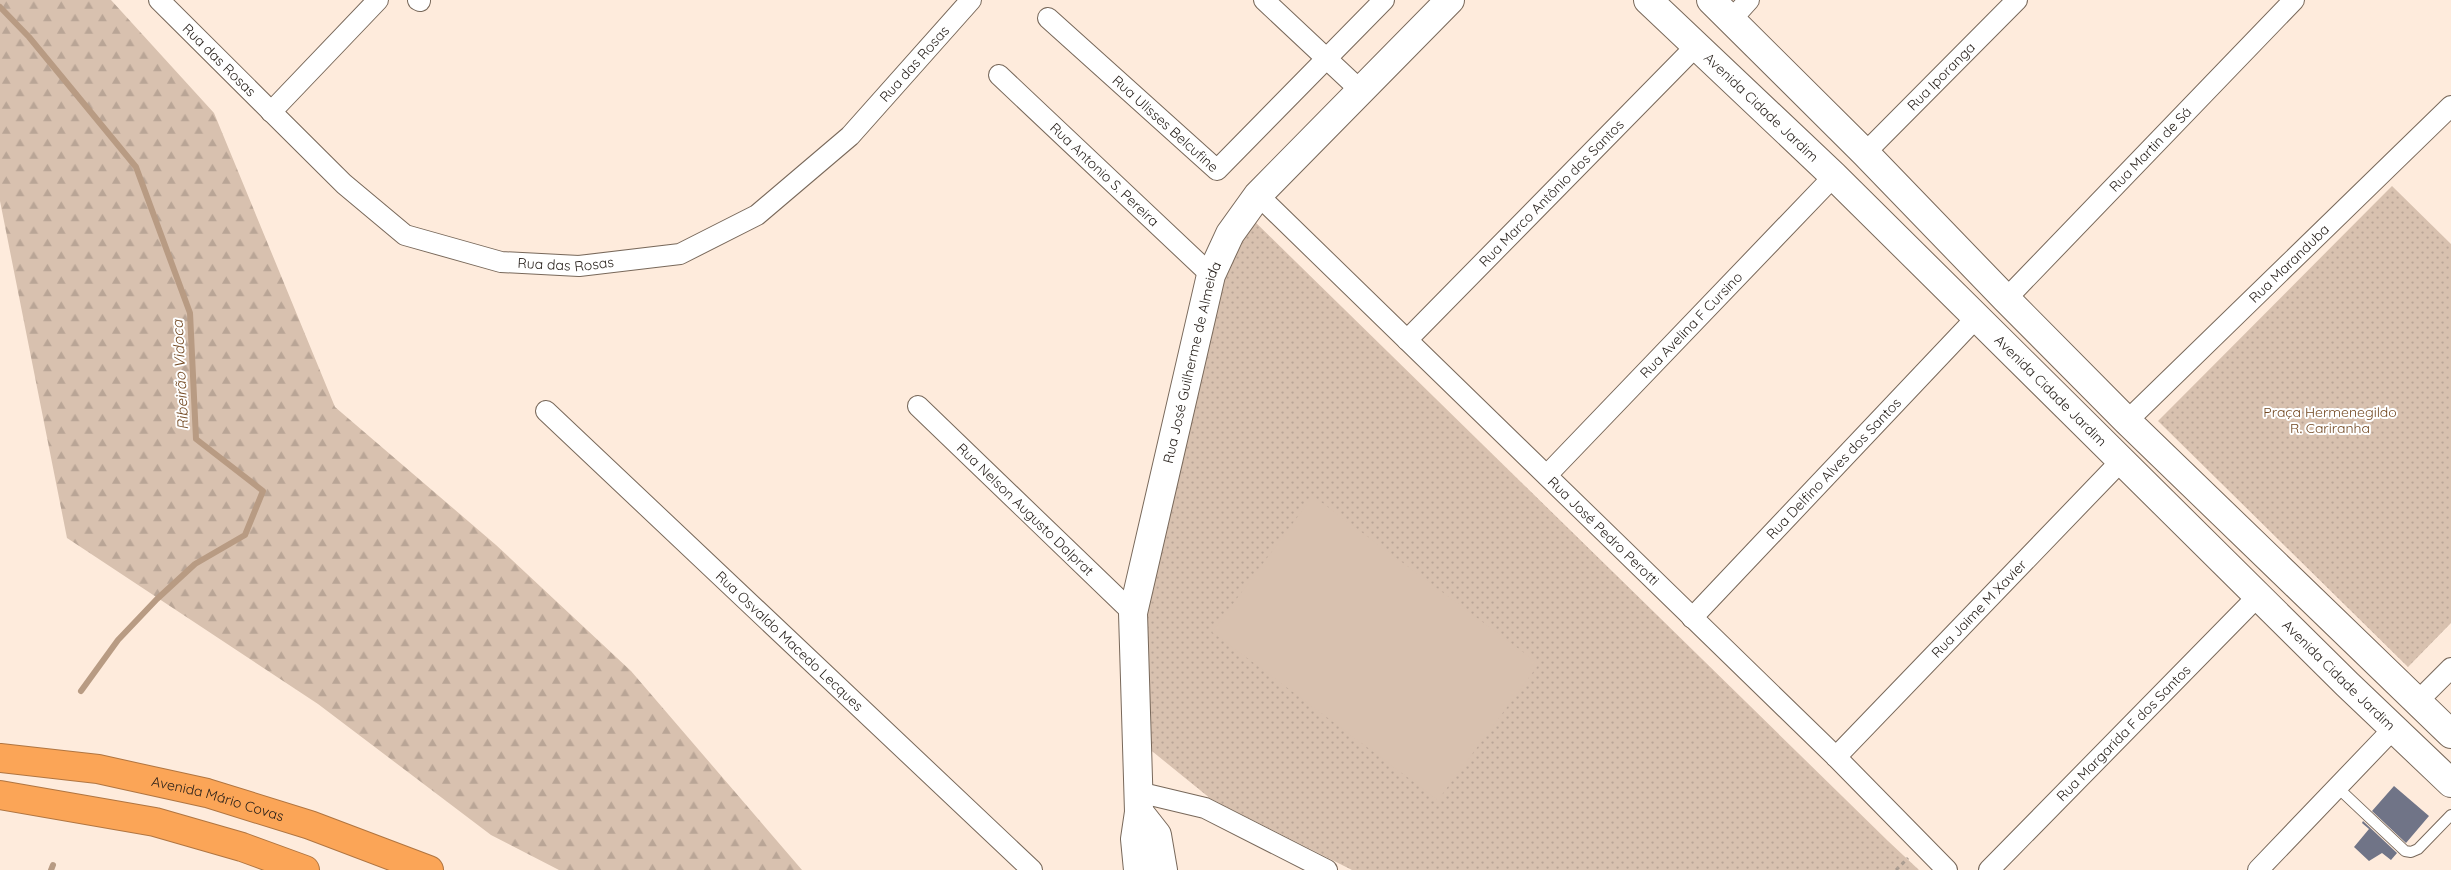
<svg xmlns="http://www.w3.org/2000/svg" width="2451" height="870" font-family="Quicksand,sans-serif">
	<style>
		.grass { fill: url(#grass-dots) }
		.forest { fill: url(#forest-firs) }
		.pitch { fill: #d8c1af }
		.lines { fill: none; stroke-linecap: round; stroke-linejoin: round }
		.stream { stroke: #b89b83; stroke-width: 6 }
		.building { fill: #707487 }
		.lane-casing { stroke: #78685a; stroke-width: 12 }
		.street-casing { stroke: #78685a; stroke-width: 22 }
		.secondary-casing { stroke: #78685a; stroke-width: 30 }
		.highway-casing { stroke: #b07541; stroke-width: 30 }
		.path { stroke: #a99b90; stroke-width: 3; stroke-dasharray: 4 4; stroke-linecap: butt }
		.lane { stroke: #fff; stroke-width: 10 }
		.street { stroke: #fff; stroke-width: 20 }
		.secondary { stroke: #fff; stroke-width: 28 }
		.highway { stroke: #fba557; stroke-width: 28 }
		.labels { text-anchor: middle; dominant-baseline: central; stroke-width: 4; stroke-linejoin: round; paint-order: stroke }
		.street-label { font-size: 14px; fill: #241d18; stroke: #fff }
		.park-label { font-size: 14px; fill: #714720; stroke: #fff }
		.water-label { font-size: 15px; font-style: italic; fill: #744a23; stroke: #fff }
	</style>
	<defs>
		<pattern id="grass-dots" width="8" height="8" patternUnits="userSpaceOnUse" patternTransform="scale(1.25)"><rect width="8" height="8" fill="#d8c1af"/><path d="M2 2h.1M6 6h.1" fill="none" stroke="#b9a596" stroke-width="1.8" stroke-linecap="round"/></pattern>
		<pattern id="forest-firs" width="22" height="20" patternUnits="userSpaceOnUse" patternTransform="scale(1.25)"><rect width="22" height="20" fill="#d8c1af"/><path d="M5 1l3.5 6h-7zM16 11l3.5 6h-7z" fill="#b9a596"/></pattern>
	</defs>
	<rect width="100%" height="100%" fill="#feebdc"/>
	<!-- grass -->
	<path class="grass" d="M2392,186L2451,244V623L2408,667L2158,421Z
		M1251,218L1888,841L1919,870H1352L1211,799L1142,743L1143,616L1221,283Z"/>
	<!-- forest -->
	<path class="forest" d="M0,0H111L214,113L335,407L496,545L631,671L802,870H559L491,835L318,704L67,538L0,201Z"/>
	<!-- pitch -->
	<path class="pitch" d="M1313,496L1539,664L1438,800L1212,632Z"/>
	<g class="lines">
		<!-- stream -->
		<path class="stream" d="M0,7L29,37L136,167L190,313L196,439L263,491L245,535L195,564L157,599L118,640L81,691
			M51,870L53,865"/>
	</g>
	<!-- building -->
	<path class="building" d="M2394,786L2429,816L2406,843L2372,811Z
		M2363,821L2397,853L2391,860L2382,853L2369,861L2354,847L2369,829L2362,823Z"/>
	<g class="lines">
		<!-- lane casing -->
		<g class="lane-casing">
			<path id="lane" d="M2337,787L2405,851L2411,852L2418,849L2451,815"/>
		</g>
		<!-- street casing -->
		<g class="street-casing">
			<g id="street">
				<path id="s1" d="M159,0L344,184L405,235L501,262L579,266L680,254L757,215L850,136L971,0"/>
				<path d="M418,0L420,1"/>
				<path d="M1264,0L1360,90"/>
				<path id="s2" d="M1048,18L1217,170L1384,0"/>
				<path d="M1731,20L1749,0"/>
				<path id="s3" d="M999,75L1211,275"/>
				<path d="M271,112L378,0"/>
				<path id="s4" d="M1865,153L2017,0"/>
				<path id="s5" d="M1258,195L1836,757L1947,870"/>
				<path id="s6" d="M2006,299L2294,0"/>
				<path id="s7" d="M1407,340L1696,46"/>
				<path id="s8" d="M918,406L1133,613"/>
				<path id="s9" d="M546,411L1032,870"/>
				<path id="s10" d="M2127,421L2451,106"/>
				<path id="s11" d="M1547,475L1834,176"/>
				<path id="s12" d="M1692,618L1976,318"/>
				<path d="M2417,702L2451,668"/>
				<path id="s13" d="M1836,757L2122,460"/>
				<path d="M1138,792L1205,808L1327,870"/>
				<path id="s14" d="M1989,870L2259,595"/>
				<path d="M2258,870L2394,728"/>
			</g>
		</g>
		<!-- secondary casing -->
		<g class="secondary-casing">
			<g id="secondary">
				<path id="s15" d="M1648,0L1834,176L2347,684L2451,783"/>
				<path d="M1711,0L1865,153L2006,299L2127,421L2451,734"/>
				<path d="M1139,812L1157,835L1163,870"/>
				<path id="s16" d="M1138,870L1135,839L1139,812L1133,613L1211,275L1230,234L1258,195L1450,0"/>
			</g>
		</g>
		<!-- highway casing -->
		<g class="highway-casing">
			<g id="highway">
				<path id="s17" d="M0,758L98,769L207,793L310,825L429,870"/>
				<path d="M0,795L155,822L242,847L305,870"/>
			</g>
		</g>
		<!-- path -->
		<path class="path" d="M1896,870L1908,858"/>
		<!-- lane -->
		<use href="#lane" class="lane"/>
		<!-- street -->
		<use href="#street" class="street"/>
		<!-- secondary -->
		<use href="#secondary" class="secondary"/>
		<!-- highway -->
		<use href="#highway" class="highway"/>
	</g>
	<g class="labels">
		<!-- street labels -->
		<g class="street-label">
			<text stroke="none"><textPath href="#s1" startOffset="85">Rua das Rosas</textPath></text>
			<text stroke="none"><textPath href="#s1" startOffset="925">Rua das Rosas</textPath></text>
			<text stroke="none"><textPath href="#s4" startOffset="108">Rua Iporanga</textPath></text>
			<text stroke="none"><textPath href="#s15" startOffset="156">Avenida Cidade Jardim</textPath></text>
			<text stroke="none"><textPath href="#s2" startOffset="158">Rua Ulisses Belcufine</textPath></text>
			<text stroke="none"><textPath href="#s6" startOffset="208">Rua Martin de Sá</textPath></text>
			<text stroke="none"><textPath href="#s3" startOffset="145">Rua Antonio S. Pereira</textPath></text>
			<text stroke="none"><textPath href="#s7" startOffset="206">Rua Marco Antônio dos Santos</textPath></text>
			<text stroke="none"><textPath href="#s1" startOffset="505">Rua das Rosas</textPath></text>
			<text stroke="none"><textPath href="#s10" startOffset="226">Rua Maranduba</textPath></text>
			<text stroke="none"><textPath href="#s11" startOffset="208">Rua Avelina F Cursino</textPath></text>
			<text stroke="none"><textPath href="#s16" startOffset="515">Rua José Guilherme de Almeida</textPath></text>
			<text stroke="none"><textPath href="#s15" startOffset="561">Avenida Cidade Jardim</textPath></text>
			<text stroke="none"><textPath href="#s12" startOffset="206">Rua Delfino Alves dos Santos</textPath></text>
			<text stroke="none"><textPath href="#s8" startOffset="149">Rua Nelson Augusto Dalprat</textPath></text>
			<text stroke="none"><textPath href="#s5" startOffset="482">Rua José Pedro Perotti</textPath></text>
			<text stroke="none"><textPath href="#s13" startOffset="206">Rua Jaime M Xavier</textPath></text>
			<text stroke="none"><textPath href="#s9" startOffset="335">Rua Osvaldo Macedo Lecques</textPath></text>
			<text stroke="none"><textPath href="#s15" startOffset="966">Avenida Cidade Jardim</textPath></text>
			<text stroke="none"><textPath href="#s14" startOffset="192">Rua Margarida F dos Santos</textPath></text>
			<text stroke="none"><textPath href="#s17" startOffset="222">Avenida Mário Covas</textPath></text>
		</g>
		<!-- park labels -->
		<g class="park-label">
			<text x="2330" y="412">Praça Hermenegildo<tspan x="2330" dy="16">R. Cariranha</tspan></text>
		</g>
		<!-- water labels -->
		<g class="water-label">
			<text transform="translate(180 375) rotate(-93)">Ribeirão Vidoca</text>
		</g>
	</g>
</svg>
